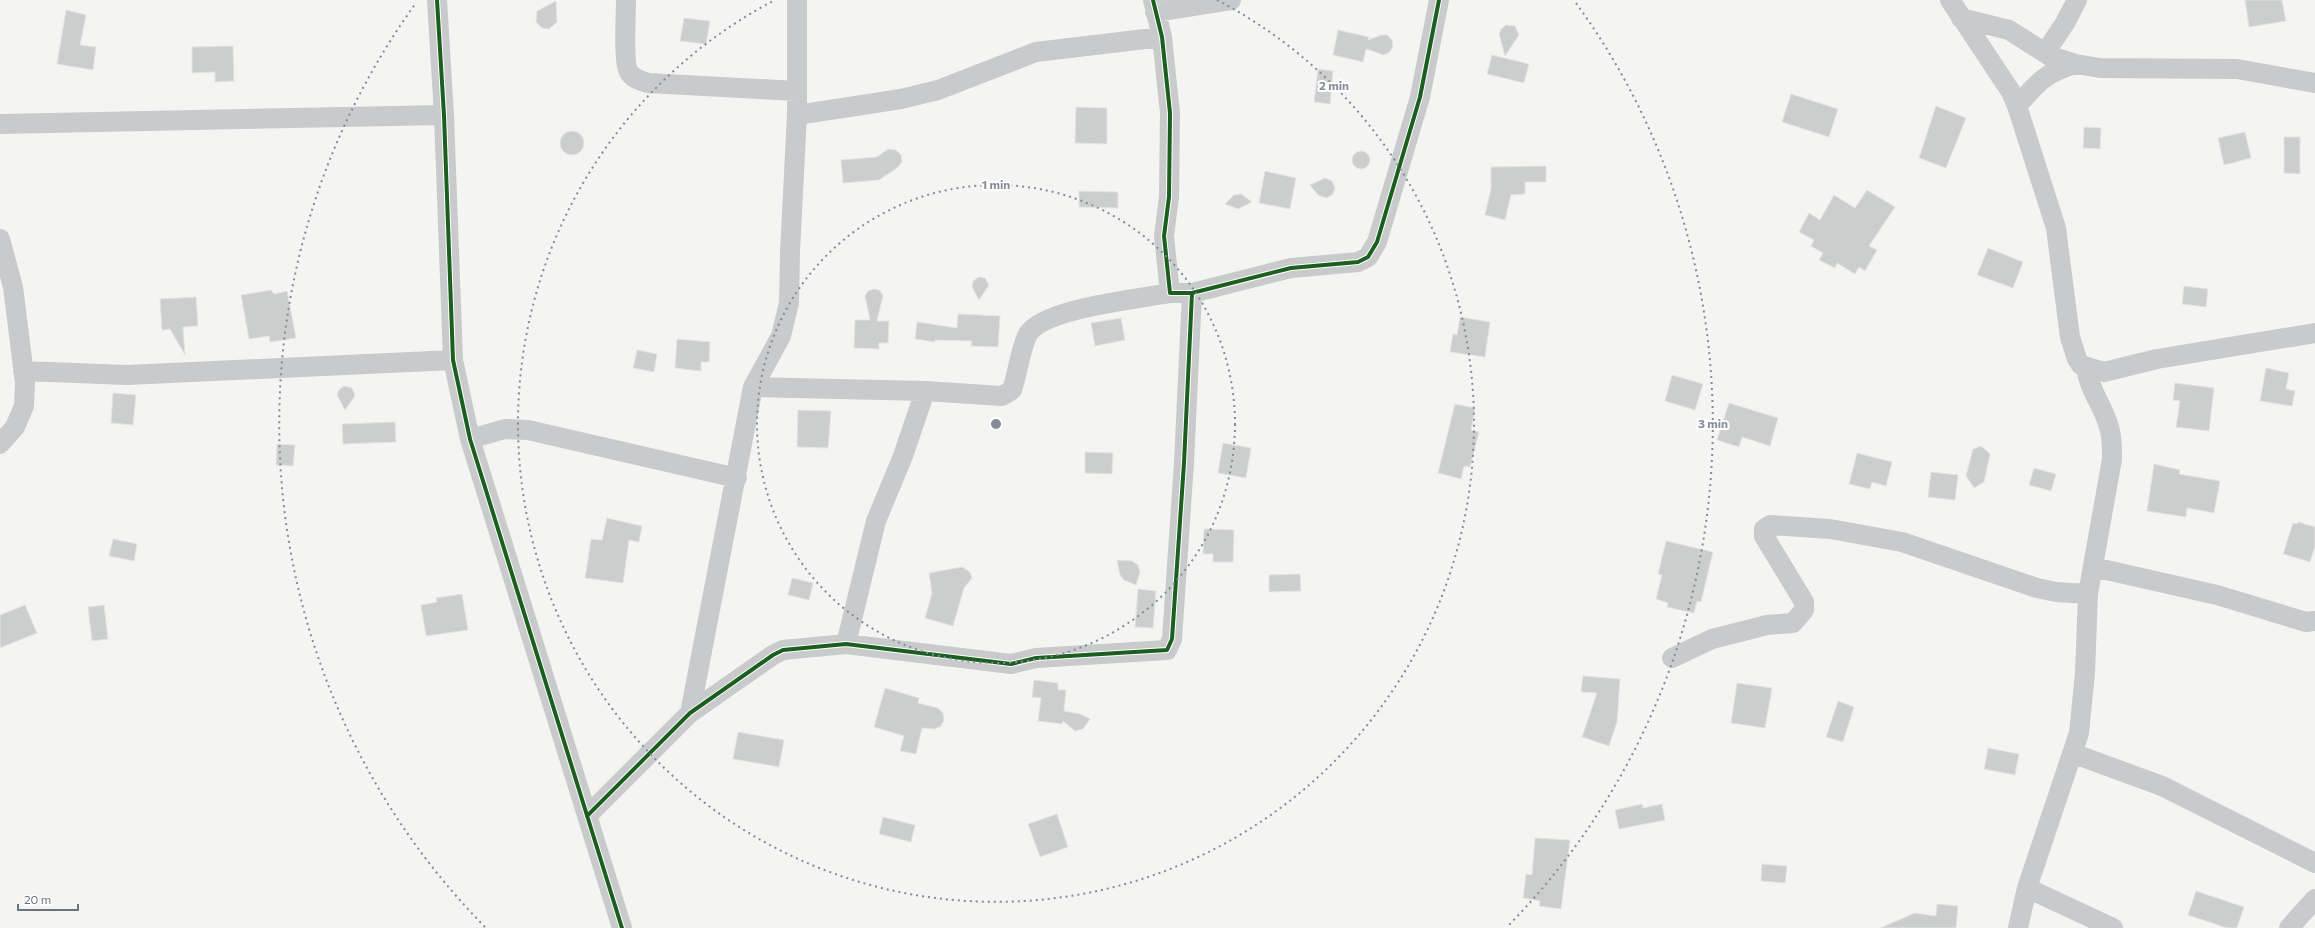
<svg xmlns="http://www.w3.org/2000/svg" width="2315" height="928" font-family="Commissioner,sans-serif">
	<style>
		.building { fill: #cccdcd; stroke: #e4e4e3 }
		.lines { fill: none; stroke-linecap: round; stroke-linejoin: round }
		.minor { stroke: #c9cacb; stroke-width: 20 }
		.cycleway-casing { stroke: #fff; stroke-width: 6 }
		.cycleway { stroke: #1b5e20; stroke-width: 4 }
		.ring { fill: none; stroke: #828d97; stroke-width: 2; stroke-dasharray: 2 4 }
		.centre { fill: #828d97; stroke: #fff; stroke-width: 2 }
		.ring-label { font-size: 12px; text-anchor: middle; font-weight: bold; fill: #828d97; stroke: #fff; stroke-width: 4; stroke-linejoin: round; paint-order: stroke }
	</style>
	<rect width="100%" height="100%" fill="#f4f4f3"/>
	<!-- building -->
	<path class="building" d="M2245,0H2282L2286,21L2249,27Z
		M556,1L557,22L549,29L542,28L536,22L537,11Z
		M66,10L86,15L80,45L96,47L93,70L57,64Z
		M684,18L710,21L706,44L680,41Z
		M1506,25L1515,26L1519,35L1505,56L1499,34L1501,29Z
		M1338,30L1369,37L1368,40L1381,35H1387L1392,40L1393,46L1390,52L1384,55L1366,49L1363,62L1333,55Z
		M233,46L234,81L215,82V72L192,73V47Z
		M1492,55L1529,64L1524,83L1487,74Z
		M1318,69L1333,71L1330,104L1314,102Z
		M1791,94L1838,109L1829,137L1782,122Z
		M1936,106L1966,118L1946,168L1919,158Z
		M1076,107L1107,108V144L1075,143Z
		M2084,127L2101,128L2100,149L2083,148Z
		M560 143a12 12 0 1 1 24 0a12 12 0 1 1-24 0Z
		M2245,132L2251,158L2224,165L2218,138Z
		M2284,137H2300V174L2284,173Z
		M888,149L896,150L901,155L902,162L897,168L879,180L843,183L841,160L877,157Z
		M1352 160a9 9 0 1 1 18 0a9 9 0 1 1-18 0Z
		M1546,166V182H1525V194L1511,195L1505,220L1485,215L1491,189V167Z
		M1265,171L1296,178L1290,209L1259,203Z
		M1325,178L1332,181L1335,188L1333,194L1327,198L1318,195L1310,185Z
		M1867,190L1895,207L1869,246L1877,250L1865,271L1859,267L1855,274L1837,263L1835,268L1819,260L1823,253L1811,246L1814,240L1799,232L1809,213L1820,220L1834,195L1855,208Z
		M1079,191L1118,192V208L1079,207Z
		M1241,194L1252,202L1238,209L1225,204L1234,195Z
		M1988,248L2023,262L2013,288L1977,275Z
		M979,277L985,278L989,285L979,300L972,287L973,281Z
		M2184,286L2208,289L2206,307L2182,304Z
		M874,289L879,290L883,295L877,321H889L888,343H879V349L854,348L855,320H870L865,296L868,291Z
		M271,290L274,294L287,291L296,338L270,342L269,336L249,339L241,295Z
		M196,297L198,326L183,327L185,355L170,329L162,330L160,299Z
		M958,314L1000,316L998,347L971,346L972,341L935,340V342L915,339L917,322L957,328Z
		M1460,317L1490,322L1485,357L1450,352L1453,334L1457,335Z
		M1121,318L1125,340L1095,346L1091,323Z
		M677,339L710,342L709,362H701V371L675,368Z
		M637,350L657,354L654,372L633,368Z
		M2266,368L2289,373L2286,389L2295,391L2292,406L2260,401Z
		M1672,375L1703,384L1695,410L1665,401Z
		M2175,383L2214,388L2209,431L2176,427L2180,401L2173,400Z
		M344,386L352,388L355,396L345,410L337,395L339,390Z
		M113,393L136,395L133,425L111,423Z
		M1729,403L1778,418L1770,446L1742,437L1739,447L1717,440Z
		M1455,404L1475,408L1471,430L1479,432L1470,467L1464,466L1461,479L1438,473Z
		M798,410L831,411L828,448L797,447Z
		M395,422L396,442L343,444L342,424Z
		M1223,443L1251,448L1246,478L1218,473Z
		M277,444L295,445L293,466L276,465Z
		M1981,446L1990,454L1984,482L1974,488L1966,476L1973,449Z
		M1085,452L1113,453L1112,474L1085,473Z
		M1857,453L1892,462L1886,486L1872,482L1870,489L1849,484Z
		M2154,464L2180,470L2179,474L2220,481L2214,513L2187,508L2186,517L2147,511Z
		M2034,468L2056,474L2051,491L2029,485Z
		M1931,472L1958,475L1955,500L1928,497Z
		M607,518L642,526L639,542L629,540L623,583L585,578L591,539L602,540Z
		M2298,522L2315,527V547L2310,562L2283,554L2293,523L2297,524Z
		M1204,529L1234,530L1233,562H1213V554H1203Z
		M113,539L137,544L134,561L109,556Z
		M1666,541L1713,552L1701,602L1697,601L1694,613L1667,607L1668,603L1656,599L1662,575L1658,574Z
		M1117,560L1132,561L1138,565L1140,572L1136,585L1124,580L1120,575Z
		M962,567L970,572L972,578L964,588L953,626L925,618L932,593L929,573Z
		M1300,574L1301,591L1269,592V575Z
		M792,578L813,583L809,600L788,595Z
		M1138,589L1156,591L1153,628L1135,627Z
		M462,594L468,630L426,636L421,605L437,602L436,598Z
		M25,605L37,633L0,648V615Z
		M104,605L108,639L92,641L88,607Z
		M1583,676L1620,679L1617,722L1609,746L1582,737L1597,693L1581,692Z
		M1034,680L1058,683V690H1066L1064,711L1080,714L1090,719L1083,729L1075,731L1063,721L1062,724L1038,721L1041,698L1032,697Z
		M1737,683L1772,688L1765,728L1731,723Z
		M885,688L919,698L918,703L938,708L943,713L944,720L941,726L935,729L922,728L916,754L900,751L904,736L874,727Z
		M1838,701L1854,707L1843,742L1826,737Z
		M738,732L784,740L779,767L733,759Z
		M1988,748L2019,754L2015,775L1984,769Z
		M1642,804L1643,808L1662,804L1665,820L1619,829L1615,810Z
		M1057,814L1068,847L1040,857L1028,824Z
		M883,817L915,825L911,842L879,834Z
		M1535,838L1570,840L1561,909L1539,906L1540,901L1523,898L1526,874L1532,875Z
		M1762,864L1787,866L1785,883L1761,881Z
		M2196,891L2244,907L2237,928H2227L2188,915Z
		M1937,904L1958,906L1956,928H1880L1915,913L1936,916Z"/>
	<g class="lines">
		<!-- minor -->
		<path class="minor" d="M437,0L444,115L453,360L470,439L622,928
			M626,0C626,13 623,64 629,72C633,79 641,81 648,83L797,91
			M1153,0L1162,37L1170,113L1169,197L1164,236L1170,293H1192L1291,268L1358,262L1368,257L1377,242L1420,97L1439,0
			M1950,0L2011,92L2017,106L2056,228L2070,337L2077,359L2081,365L2104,372L2157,359L2315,333
			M1155,12L1231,0
			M1961,18L2009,30L2050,56L2076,64L2100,68L2237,69L2315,83
			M2045,53L2065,23L2077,0
			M2017,106C2036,84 2047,71 2076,64
			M797,115L901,99L938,90L1036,52L1162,37
			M0,124L444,115
			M0,239L13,287L25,383L24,406L15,427L0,444
			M23,371L128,375L453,360
			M753,387L925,391L1002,396L1012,390C1018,373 1020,349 1028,334C1044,308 1139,299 1170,293
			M470,439L505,429L528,430L737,478
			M2093,567L2217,595L2306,622L2315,621
			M846,644L876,521L903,456L925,391
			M1672,658L1712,639L1767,625L1793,623L1804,610V602L1764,536V529L1770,525L1830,529L1902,542L2037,588L2056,592L2088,594
			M690,713L753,387L781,336L789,303L790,252L797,115V0
			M2072,753L2162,786L2315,863
			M587,816L690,713L773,655L783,650L846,644L1011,664L1036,658L1167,650L1172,639L1184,463L1192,293
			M2027,888L2113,928
			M2018,928L2027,888L2079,733L2085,673L2088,594L2112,459C2112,446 2112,433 2107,421C2100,401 2090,391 2086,368
			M2289,928L2315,899"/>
		<!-- cycleway casing -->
		<g class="cycleway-casing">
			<path id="cycleway" d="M437,0L444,115L453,360L470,439L622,928
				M1153,0L1162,37L1170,113L1169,197L1164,236L1170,293H1192L1291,268L1358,262L1368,257L1377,242L1420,97L1439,0
				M587,816L690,713L773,655L783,650L846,644L1011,664L1036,658L1167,650L1172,639L1184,463L1192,293"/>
		</g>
		<!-- cycleway -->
		<use href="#cycleway" class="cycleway"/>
	</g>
	<!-- distance rings -->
	<g class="ring">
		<circle cx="996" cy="424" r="239"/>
		<path d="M1217 0A478 478 0 1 1 775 0"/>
		<path d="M485 927A717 717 0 0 1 416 3M1576 3A717 717 0 0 1 1507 927"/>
	</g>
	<circle cx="996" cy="424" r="6" class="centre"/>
	<g class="ring-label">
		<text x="1334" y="90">2 min</text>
		<text x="996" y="189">1 min</text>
		<text x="1713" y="428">3 min</text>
	</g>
	<!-- scale -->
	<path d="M18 904v6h60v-6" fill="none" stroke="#677581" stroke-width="2"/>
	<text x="24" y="904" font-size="12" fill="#677581" stroke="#ffffff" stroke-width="3" paint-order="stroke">20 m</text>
</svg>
